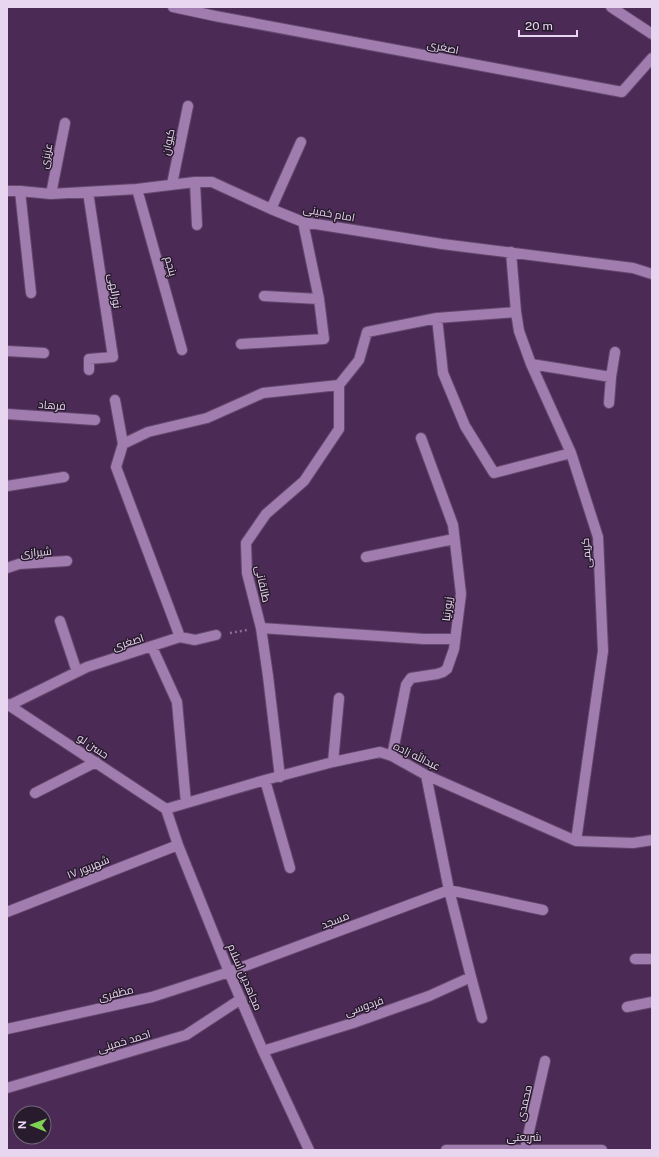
<svg xmlns="http://www.w3.org/2000/svg" width="659" height="1157" font-family="'Public Sans',Cairo,sans-serif">
	<style>
		.lines { fill: none; stroke-linecap: round; stroke-linejoin: round }
		.minor-casing { stroke: #64486e; stroke-width: 12 }
		.path { stroke: #8a6f94; stroke-width: 2.5; stroke-dasharray: 2 3; stroke-linecap: butt }
		.minor { stroke: #a17daf; stroke-width: 10 }
		.labels { text-anchor: middle; dominant-baseline: central; stroke-width: 3; stroke-linejoin: round; paint-order: stroke }
		.street-label { font-size: 11px; fill: #e8d5f0; stroke: #291b2e }
	</style>
	<rect width="100%" height="100%" fill="#4b2b56"/>
	<g class="lines">
		<!-- minor casing -->
		<g class="minor-casing">
			<path id="minor" d="M173,7L215,16L622,92L652,58
				M611,7L652,34
				M195,182L197,225
				M172,184L188,106
				M137,189L182,350
				M7,191H20L51,194L137,189L195,182H212L271,209L303,222L442,244L633,268L652,274
				M20,191L31,293
				M88,192L113,357L89,359V370
				M51,194L65,123
				M271,209L301,142
				M511,252L516,312L519,331L531,364L571,453L598,537L603,651L576,841
				M264,296L319,299
				M437,318L443,373L465,426L494,473L571,453
				M241,344L324,339L319,299L303,222
				M7,351L44,353
				M531,364L611,377
				M115,400L123,444
				M609,403L611,377L615,352
				M7,414L95,420
				M7,486L64,477
				M366,557L454,539
				M7,568L19,564L67,561
				M60,621L77,672
				M261,628L424,639H455
				M180,637L116,467L123,444L148,432L207,418L263,393L339,385
				M152,647L177,702L186,803
				M7,704L166,809
				M10,705L87,667L180,637L195,640L216,635
				M392,756L406,685L411,678L437,674L443,672L447,669L454,649L461,594L453,525L421,438
				M333,762L339,698
				M426,775L449,890L471,977L482,1018
				M280,777L268,676L261,628L247,573L246,543L266,514L304,481L339,429V385L359,360L367,332L437,318L516,312
				M265,780L290,868
				M35,793L96,762
				M166,809L265,780L333,762L380,752L392,756L426,775L576,841L633,843L652,840
				M166,809L178,845L229,972L263,1051L309,1150
				M7,912L178,845
				M635,959H652
				M627,1007L652,1002
				M7,1029L152,997L229,972L449,890L543,910
				M263,1051L353,1023L429,996L471,977
				M7,1088L186,1035L241,999
				M525,1149L545,1061
				M446,1150H602"/>
		</g>
		<!-- path -->
		<path class="path" d="M230,633L247,630"/>
		<!-- minor -->
		<use href="#minor" class="minor"/>
	</g>
	<g class="labels">
		<!-- street labels -->
		<g class="street-label">
			<text transform="translate(443 47) rotate(11)">اصغری</text>
			<text transform="translate(168 142) rotate(-78)">کیوان</text>
			<text transform="translate(46 156) rotate(-79)">عزیزی</text>
			<text transform="translate(329 213) rotate(10)">امام خمینی</text>
			<text transform="translate(171 266) rotate(74)">پنجم</text>
			<text transform="translate(115 291) rotate(81)">نورالهی</text>
			<text transform="translate(52 405) rotate(4)">فرهاد</text>
			<text transform="translate(36 552) rotate(-5)">شیرازی</text>
			<text transform="translate(586 553) rotate(-95)">کریمی</text>
			<text transform="translate(263 584) rotate(78)">طالقانی</text>
			<text transform="translate(447 609) rotate(-84)">زیورنیا</text>
			<text transform="translate(128 642) rotate(-18)">اصغری</text>
			<text transform="translate(93 746) rotate(34)">حسن لو</text>
			<text transform="translate(417 756) rotate(26)">عبدالله زاده</text>
			<text transform="translate(88 867) rotate(-22)">۱۷ شهریور</text>
			<text transform="translate(335 920) rotate(-21)">مسجد</text>
			<text transform="translate(245 977) rotate(67)">مجاهدین اسلام</text>
			<text transform="translate(116 993) rotate(-13)">مظفری</text>
			<text transform="translate(364 1006) rotate(-19)">فردوسی</text>
			<text transform="translate(124 1041) rotate(-17)">احمد خمینی</text>
			<text transform="translate(524 1103) rotate(-77)">محمدی</text>
			<text x="524" y="1137">شریعتی</text>
		</g>
	</g>
	<!-- border -->
	<rect width="659" height="1157" fill="none" stroke="#e8d5f0" stroke-width="16"/>
	<!-- north arrow -->
	<g transform="translate(32 1125) rotate(271)"><circle r="19" fill="#291b2e" stroke="#75657c"/>
	<path d="M0-3L7 15L0 10L-7 15Z" fill="#7ed153"/>
	<text y="-6" font-size="11" font-weight="bold" text-anchor="middle" fill="#e8d5f0">N</text>
	</g>
	<!-- scale -->
	<path d="M519 30v6h58v-6" fill="none" stroke="#e8d5f0" stroke-width="2"/>
	<text x="525" y="30" font-size="12" fill="#e8d5f0" stroke="#291b2e" stroke-width="3" paint-order="stroke">20 m</text>
</svg>
